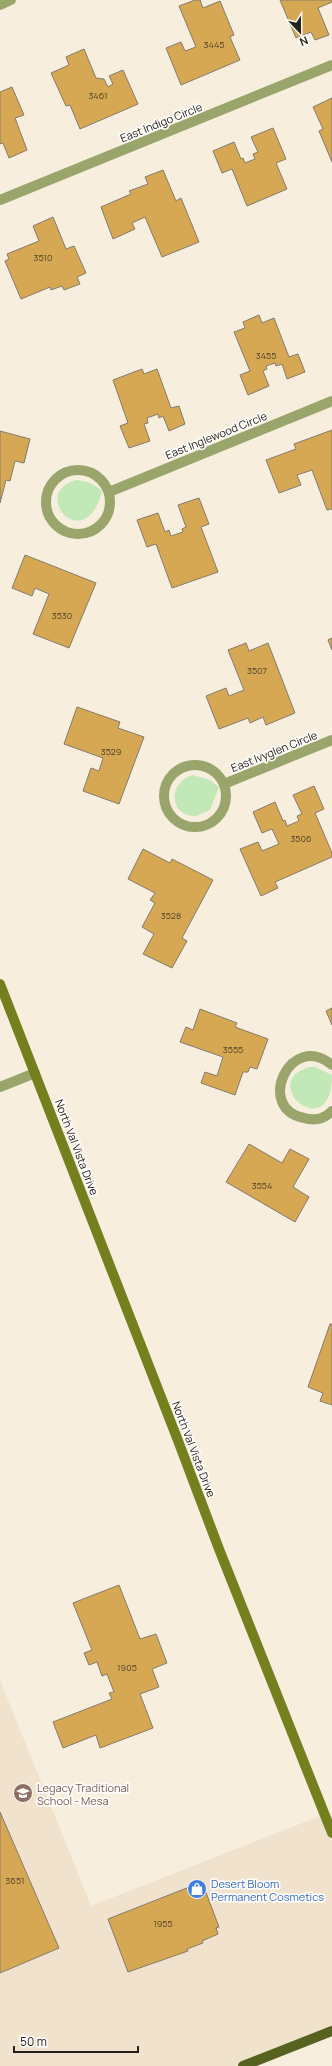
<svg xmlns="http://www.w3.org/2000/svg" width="332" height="2066" font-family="Manrope,sans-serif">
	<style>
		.built { fill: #f0e2cc }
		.green { fill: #c2e8b8 }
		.building { fill: #d6a853; stroke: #837b6d }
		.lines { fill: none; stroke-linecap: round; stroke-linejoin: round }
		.minor { stroke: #9aa56c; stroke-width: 10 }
		.tertiary { stroke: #9aa56c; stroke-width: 10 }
		.secondary { stroke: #73801d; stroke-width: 10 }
		.primary { stroke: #586220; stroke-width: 10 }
		.labels { text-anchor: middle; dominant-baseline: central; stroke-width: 3.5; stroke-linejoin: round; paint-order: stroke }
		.number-label { font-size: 9px; fill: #51442a }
		.street-label { font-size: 11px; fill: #25221c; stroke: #fefcf9 }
		.education-label { font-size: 11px; fill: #785e54; stroke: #fefcf9; text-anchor: start }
		.shop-label { font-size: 11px; fill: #366cbe; stroke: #fefcf9; text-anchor: start }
	</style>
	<rect width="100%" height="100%" fill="#f7eede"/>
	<!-- built -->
	<path class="built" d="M0,1680L91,1906L325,1814L332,1833V2030L242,2066H0Z"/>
	<!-- green -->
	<path class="green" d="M76,480C84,480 98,485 102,492C84,557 29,493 76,480Z
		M193,775L210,780L219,787L210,810L196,816C169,817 167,782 193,775Z
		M309,1067H315L332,1075C332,1147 256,1083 309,1067Z"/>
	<!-- building -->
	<path class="building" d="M195,0H200L203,8L220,1L234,35L230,37L240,60L181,85L166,48L181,42L185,51L196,47L179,6Z
		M280,0H332V2L318,8L329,35L315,40L311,32L296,38Z
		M84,49L96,78L104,79L108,87L113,84L109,76L123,70L138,104L80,129L70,105L66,106L51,73L69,65L66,57Z
		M12,87L24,115L15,118L27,150L9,158L3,143L0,144V92Z
		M332,98V162L319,131L323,129L313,107Z
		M273,128L286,159L276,163L287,189L247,206L232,169L222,173L213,151L234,142L241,159L243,158L245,163L255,159L253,154L258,152L251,137Z
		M163,170L176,201L181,198L199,242L162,257L145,217L132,223L135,229L113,239L101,207L131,194L129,191L148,184L145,177Z
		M53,217L66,249L74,246L86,273L77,277L80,284L64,290L62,286L51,290L50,287L21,299L5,261L9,259L7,254L39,241L33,226Z
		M259,315L262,323L274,318L289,357L298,354L305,372L287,379L282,364L276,366L275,363L266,366L267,369L263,371L269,386L248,395L240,375L250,371L234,332L245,328L243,322Z
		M142,369L144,374L157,369L171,408L179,406L185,424L169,431L163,416L159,418L158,414L147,418L148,423L144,424L150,441L129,448L120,426L128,423L113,380Z
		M332,430V509L327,510L312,470L297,475L301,485L279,493L266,460L296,449L294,444Z
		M0,431L30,439L24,463L15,461L10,481L6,480L0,503Z
		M199,498L209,524L201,527L218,572L172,588L156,544L147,547L137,520L158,513L165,532L169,530L171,536L183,532L182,529L186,527L178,505Z
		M25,555L96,583L69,648L33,634L49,594L35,588L32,596L12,588Z
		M332,638V650L328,640Z
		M246,643L249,651L268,643L295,713L266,725L263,717L250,723L248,718L219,729L206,696L226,688L229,696L244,690L228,650Z
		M77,707L120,722L118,728L144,737L119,804L83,791L91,768L99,771L103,758L64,744Z
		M314,786L324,809L315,813L332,853V857L275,882L278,888L261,896L240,849L258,842L262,851L279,844L272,829L262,833L253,812L275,802L283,821L285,820L287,826L299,821L297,816L302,814L293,795Z
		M143,849L170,863L172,859L213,880L182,938L187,941L172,968L143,954L154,934L142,927L155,903L150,900L155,893L128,879Z
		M332,1008V1025L326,1011Z
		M200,1009L237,1023L235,1027L268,1039L257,1069L250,1067L248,1072H243L235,1095L201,1083L205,1072L217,1076L223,1057L180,1042L186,1027L193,1030Z
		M249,1144L282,1163L290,1149L309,1159L293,1187L309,1197L295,1222L226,1182Z
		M330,1324H332V1405L320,1401L323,1393L308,1387Z
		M119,1585L140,1639L156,1634L167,1663L152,1669L159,1687L140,1694L153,1728L100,1748L96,1735L63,1748L53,1722L112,1699L109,1693L114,1692L107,1674L102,1676L97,1662L89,1665L84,1653L92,1650L73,1603Z
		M0,1812L59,1948L0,1973Z
		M202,1882L219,1927L216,1928L218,1934L202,1941L203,1943L187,1949L188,1951L128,1972L108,1919Z"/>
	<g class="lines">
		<!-- minor -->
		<path class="minor" d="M0,200L332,65
			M46 502a32 32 0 1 1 64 0a32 32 0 1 1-64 0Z
			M109,492L332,401
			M164 796a31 31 0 1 1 62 0a31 31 0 1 1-62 0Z
			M224,784L332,740
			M332,1065C290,1030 255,1109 304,1118C314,1121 324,1119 332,1111
			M0,1087L35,1073"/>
		<!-- tertiary -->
		<path class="tertiary" d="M0,5L11,0"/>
		<!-- secondary -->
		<path class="secondary" d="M0,984L177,1438L219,1549L332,1833"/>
		<!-- primary -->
		<path class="primary" d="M243,2066L332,2031"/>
	</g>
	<!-- icons -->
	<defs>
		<g id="school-disc" transform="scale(1)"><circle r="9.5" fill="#8d6e63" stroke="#fefcf9"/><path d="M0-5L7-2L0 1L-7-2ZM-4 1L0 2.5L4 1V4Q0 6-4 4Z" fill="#fff"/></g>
		<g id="shop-disc" transform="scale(1)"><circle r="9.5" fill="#3f7fe0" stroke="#fefcf9"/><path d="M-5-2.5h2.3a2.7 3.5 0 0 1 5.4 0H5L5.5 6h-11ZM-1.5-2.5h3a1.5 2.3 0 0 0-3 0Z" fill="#fff"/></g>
	</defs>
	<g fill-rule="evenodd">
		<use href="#school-disc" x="23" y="1793"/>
		<use href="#shop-disc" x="197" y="1889"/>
	</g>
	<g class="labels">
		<!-- number labels -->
		<g class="number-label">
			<text x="214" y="44">3445</text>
			<text x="98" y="95">3461</text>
			<text x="43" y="257">3510</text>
			<text x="266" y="355">3455</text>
			<text x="62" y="615">3530</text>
			<text x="257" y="670">3507</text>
			<text x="111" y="751">3529</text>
			<text x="301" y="838">3506</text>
			<text x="171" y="915">3528</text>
			<text x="233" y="1049">3555</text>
			<text x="262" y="1185">3554</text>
			<text x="127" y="1667">1905</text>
			<text x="15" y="1880">3651</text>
			<text x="163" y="1923">1955</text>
		</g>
		<!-- street labels -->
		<g class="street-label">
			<text transform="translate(161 122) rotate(-22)">East Indigo Circle</text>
			<text transform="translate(216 435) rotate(-22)">East Inglewood Circle</text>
			<text transform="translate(274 751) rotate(-22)">East Ivyglen Circle</text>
			<text transform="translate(77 1147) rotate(69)">North Val Vista Drive</text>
			<text transform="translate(194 1449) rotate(69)">North Val Vista Drive</text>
		</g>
		<!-- education labels -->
		<g class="education-label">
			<text x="37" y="1787">Legacy Traditional<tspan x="37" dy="13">School - Mesa</tspan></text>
		</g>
		<!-- shop labels -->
		<g class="shop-label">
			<text x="211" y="1883">Desert Bloom<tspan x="211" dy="13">Permanent Cosmetics</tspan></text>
		</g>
	</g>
	<!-- north arrow -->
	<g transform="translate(300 32) rotate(158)" stroke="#fefcf9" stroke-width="3" paint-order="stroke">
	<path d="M0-3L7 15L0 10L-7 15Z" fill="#25221c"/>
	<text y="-6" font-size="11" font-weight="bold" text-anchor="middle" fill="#25221c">N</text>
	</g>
	<!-- scale -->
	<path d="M14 2046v6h124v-6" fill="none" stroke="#25221c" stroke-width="2"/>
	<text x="20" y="2046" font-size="12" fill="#25221c" stroke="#fefcf9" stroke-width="3" paint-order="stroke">50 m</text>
</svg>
